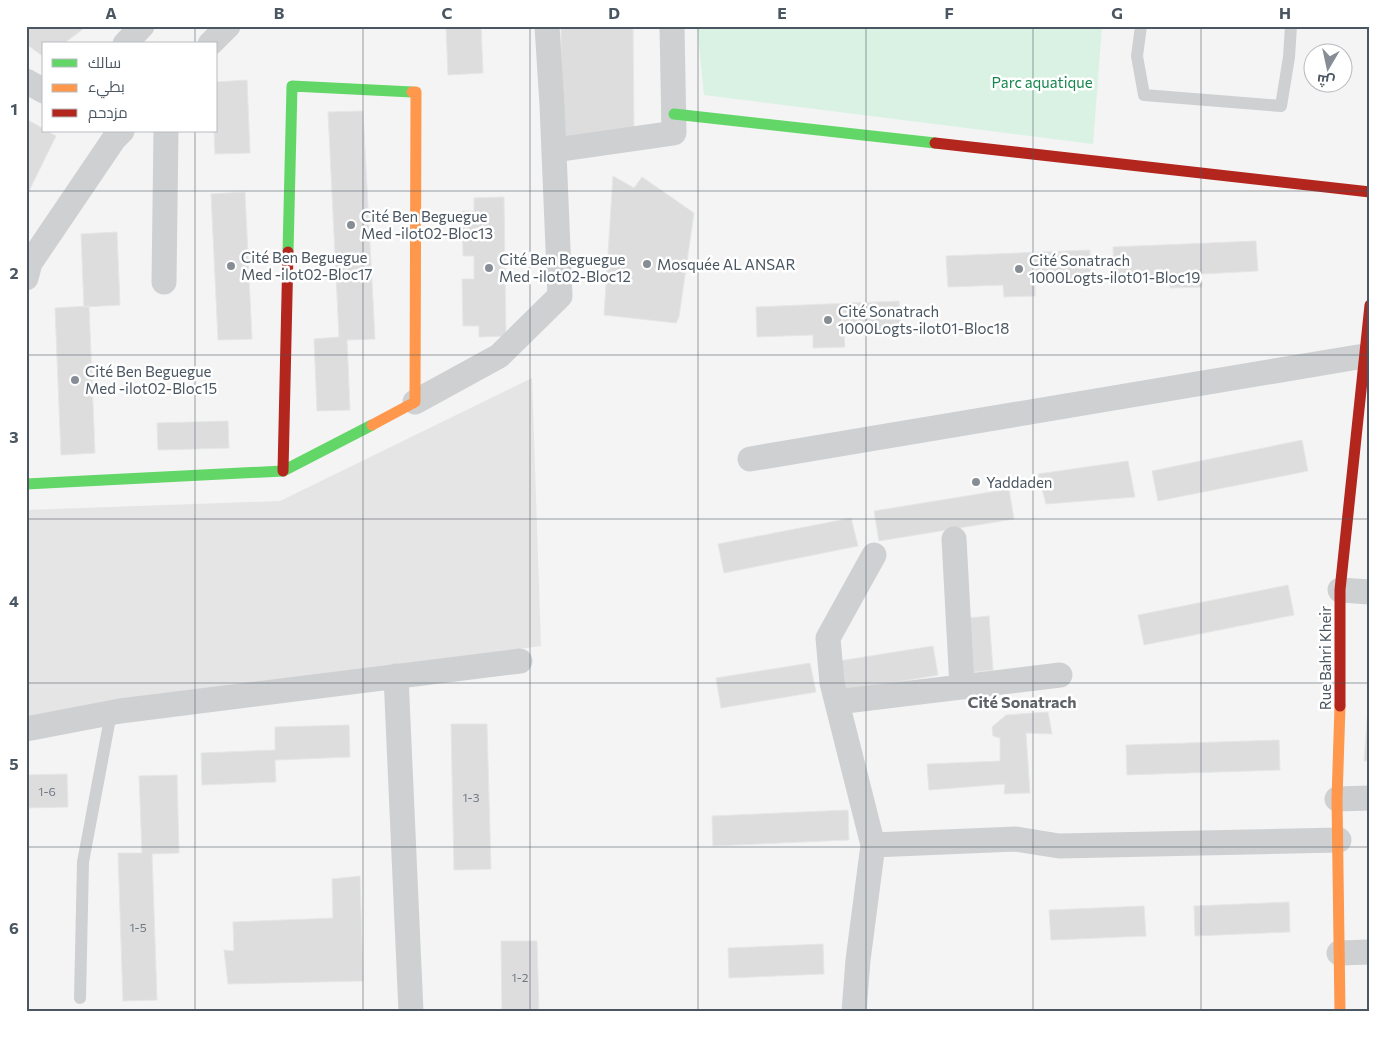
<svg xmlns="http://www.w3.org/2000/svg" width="1396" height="1038" font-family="Commissioner,Cairo,sans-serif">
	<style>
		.education { fill: #e6e5e6 }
		.green { fill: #d9f2e3 }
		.building { fill: #ddddde; stroke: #e5e6e7 }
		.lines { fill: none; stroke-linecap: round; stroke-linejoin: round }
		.lane { stroke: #ced0d2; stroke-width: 12 }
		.street { stroke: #ced0d2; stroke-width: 25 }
		.fast { stroke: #63d668; stroke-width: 11 }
		.slow { stroke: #ff974d; stroke-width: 11 }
		.jam { stroke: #b3261e; stroke-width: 11 }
		.grid { fill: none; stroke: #4a5661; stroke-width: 1; stroke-opacity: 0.55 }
		.poi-dot { fill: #868d94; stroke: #fff; stroke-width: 2 }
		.labels { text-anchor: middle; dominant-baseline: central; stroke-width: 5; stroke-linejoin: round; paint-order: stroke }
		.number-label { font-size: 12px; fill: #707881 }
		.park-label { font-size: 15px; fill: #17864f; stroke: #fff }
		.poi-label { font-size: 15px; fill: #4a5661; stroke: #fff; text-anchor: start }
		.street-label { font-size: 15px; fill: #4a5661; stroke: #fff }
		.neighbourhood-label { font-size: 16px; font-weight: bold; fill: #5f6368; stroke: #fff }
		.neatline { fill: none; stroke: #4a5661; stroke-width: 2 }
		.grid-label { font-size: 16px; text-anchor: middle; font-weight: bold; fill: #4a5661 }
	</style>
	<rect width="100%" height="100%" fill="#f4f4f4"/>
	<!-- education -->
	<path class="education" d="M532,378L541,646L26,717V510L280,501Z"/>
	<!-- green -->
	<path class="green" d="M697,26H1102L1093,144L704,95Z"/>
	<!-- building -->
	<path class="building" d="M26,26H87L63,44H44V57L26,44Z
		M446,26H481L483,73L448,75Z
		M561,26H633L634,138L561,139Z
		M247,80L250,153L215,154L214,131H216V82Z
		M363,111L375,339L347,340L350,410L317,411L314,339L339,337L328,112Z
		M26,119L44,129V131H47L56,136L26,197Z
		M613,176L634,188L642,177L694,213L679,317L676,323L604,315Z
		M245,192L252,339L218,340L211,194Z
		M504,197L506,336L479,337V326H463L462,279H474V256H463L462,211H474V198Z
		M117,232L120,305L84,307L81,234Z
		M1256,241L1258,271L1201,274L1202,287L1170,288V275L1114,277L1113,247Z
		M1090,250L1091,281L1035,283V296L1004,297L1003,285L948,287L946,256Z
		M899,301L901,332L844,334L845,347L813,348V335L757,337L756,307Z
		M89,306L95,453L61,455L55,308Z
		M228,421L229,448L158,450L157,423Z
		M1302,440L1308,471L1158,501L1152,471Z
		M1128,461L1135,497L1046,504L1038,474Z
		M1009,489L1014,519L879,541L874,511Z
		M851,518L858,546L724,573L718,544Z
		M1288,585L1294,615L1144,645L1138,615Z
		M989,616L993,670L965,673L959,619Z
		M933,646L938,675L844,691L839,661Z
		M810,663L816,692L721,708L716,678Z
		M1370,681V761H1364Z
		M1048,712L1052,734L1026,733L1030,793L1004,794L1005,784L929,790L927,764L1000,761V738L993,736L992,727L1006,715Z
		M451,724H487L491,869L454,870Z
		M349,725L350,757L275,760L276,782L202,785L201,753L275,750V727Z
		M1279,740L1280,770L1127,775L1126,745Z
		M67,774L68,807L26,808V775Z
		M177,775L179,853L152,854L157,1000L123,1001L118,853H142L139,776Z
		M848,810L849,840L713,846L712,816Z
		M360,876L363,981L228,984L224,950L234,951L233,922L333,918L332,879Z
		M1289,902L1290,932L1195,936L1194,906Z
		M1144,906L1146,936L1051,940L1049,910Z
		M501,941H537L539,1012H502Z
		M823,944L824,974L729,978L728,948Z"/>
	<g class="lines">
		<!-- lane -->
		<path class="lane" d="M1141,26L1137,56L1144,95L1281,106L1289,57L1291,26
			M80,998L83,862L111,713"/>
		<!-- street -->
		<path class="street" d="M125,44L142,26
			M210,44L228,26
			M26,81L44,91
			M555,150L674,133L672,26
			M26,278L30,263L114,139L122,131
			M164,282L166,131
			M415,402L499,356L560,296L552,105L547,26
			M750,459L1364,356
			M954,539L962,687
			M1340,590L1370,592
			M396,676L411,1012
			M837,702L1060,675
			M26,729L120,711L520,661
			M1337,799L1370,798
			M873,845L1016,839L1059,846L1339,840
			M1339,953L1370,952
			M854,1012L858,960L873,845L832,683L828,638L874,555"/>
		<!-- fast -->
		<path class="fast" d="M674,114L935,143
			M288,252L292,86L412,92
			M26,484L283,471L372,425"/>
		<!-- slow -->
		<path class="slow" d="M372,425L415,402L416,92H412
			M1340,706L1337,799L1340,1012"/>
		<!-- jam -->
		<path class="jam" d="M935,143L1370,192
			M283,471L288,252
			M1340,706V590L1370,305"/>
	</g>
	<!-- grid -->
	<path class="grid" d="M195,26V44M363,26V1012M530,26V1012M698,26V1012M866,26V1012M1033,26V1012M1201,26V1012M195,131V1012M26,191H1370M26,355H1370M26,519H1370M26,683H1370M26,847H1370"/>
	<!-- markers -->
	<g class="poi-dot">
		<circle cx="351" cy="225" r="5"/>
		<circle cx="647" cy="264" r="5"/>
		<circle cx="231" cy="266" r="5"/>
		<circle cx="489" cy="268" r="5"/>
		<circle cx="1019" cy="269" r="5"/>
		<circle cx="828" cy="320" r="5"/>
		<circle cx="75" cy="380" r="5"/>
		<circle cx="976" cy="482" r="5"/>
	</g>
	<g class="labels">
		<!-- number labels -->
		<g class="number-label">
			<text x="47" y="791">1-6</text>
			<text x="471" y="797">1-3</text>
			<text x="138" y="927">1-5</text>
			<text x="520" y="977">1-2</text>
		</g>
		<!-- park labels -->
		<g class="park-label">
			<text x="1042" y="82">Parc aquatique</text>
		</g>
		<!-- poi labels -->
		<g class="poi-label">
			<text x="361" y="216">Cité Ben Beguegue<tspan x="361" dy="17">Med -ilot02-Bloc13</tspan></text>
			<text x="241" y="257">Cité Ben Beguegue<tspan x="241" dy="17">Med -ilot02-Bloc17</tspan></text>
			<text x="499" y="259">Cité Ben Beguegue<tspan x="499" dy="17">Med -ilot02-Bloc12</tspan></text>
			<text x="1029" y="260">Cité Sonatrach<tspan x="1029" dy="17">1000Logts-ilot01-Bloc19</tspan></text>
			<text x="657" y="264">Mosquée AL ANSAR</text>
			<text x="838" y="311">Cité Sonatrach<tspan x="838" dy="17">1000Logts-ilot01-Bloc18</tspan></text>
			<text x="85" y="371">Cité Ben Beguegue<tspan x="85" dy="17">Med -ilot02-Bloc15</tspan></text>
			<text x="986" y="482">Yaddaden</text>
		</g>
		<!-- street labels -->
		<g class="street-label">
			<text transform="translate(1325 658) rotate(-90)">Rue Bahri Kheir</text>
		</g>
		<!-- neighbourhood labels -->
		<g class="neighbourhood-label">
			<text x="1022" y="701">Cité Sonatrach</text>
		</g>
	</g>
	<!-- border -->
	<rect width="1396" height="1038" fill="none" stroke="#ffffff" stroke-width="55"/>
	<!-- legend -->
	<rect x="42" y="42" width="175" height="90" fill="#ffffff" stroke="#b7bbc0"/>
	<rect x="52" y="59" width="25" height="8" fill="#63d668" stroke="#b7bbc0"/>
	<text x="88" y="68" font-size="15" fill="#4a5661">سالك</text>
	<rect x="52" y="84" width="25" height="8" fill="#ff974d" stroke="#b7bbc0"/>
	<text x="88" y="92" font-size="15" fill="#4a5661">بطيء</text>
	<rect x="52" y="109" width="25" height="8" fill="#b3261e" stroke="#b7bbc0"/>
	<text x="88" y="118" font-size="15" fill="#4a5661">مزدحم</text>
	<!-- north arrow -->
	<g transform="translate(1328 68) rotate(189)"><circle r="24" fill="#ffffff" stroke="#b7bbc0"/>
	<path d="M0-4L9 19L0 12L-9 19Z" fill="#868d94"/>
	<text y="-8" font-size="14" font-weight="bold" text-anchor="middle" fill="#4a5661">ش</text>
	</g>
	<rect x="28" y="28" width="1340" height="982" class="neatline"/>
	<g class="grid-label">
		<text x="111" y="19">A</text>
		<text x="279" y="19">B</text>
		<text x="447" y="19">C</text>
		<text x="614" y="19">D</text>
		<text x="782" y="19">E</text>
		<text x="949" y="19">F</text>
		<text x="1117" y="19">G</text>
		<text x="1285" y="19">H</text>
		<text x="14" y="115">1</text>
		<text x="14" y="279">2</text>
		<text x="14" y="443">3</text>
		<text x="14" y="607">4</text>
		<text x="14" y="770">5</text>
		<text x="14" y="934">6</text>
	</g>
</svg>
